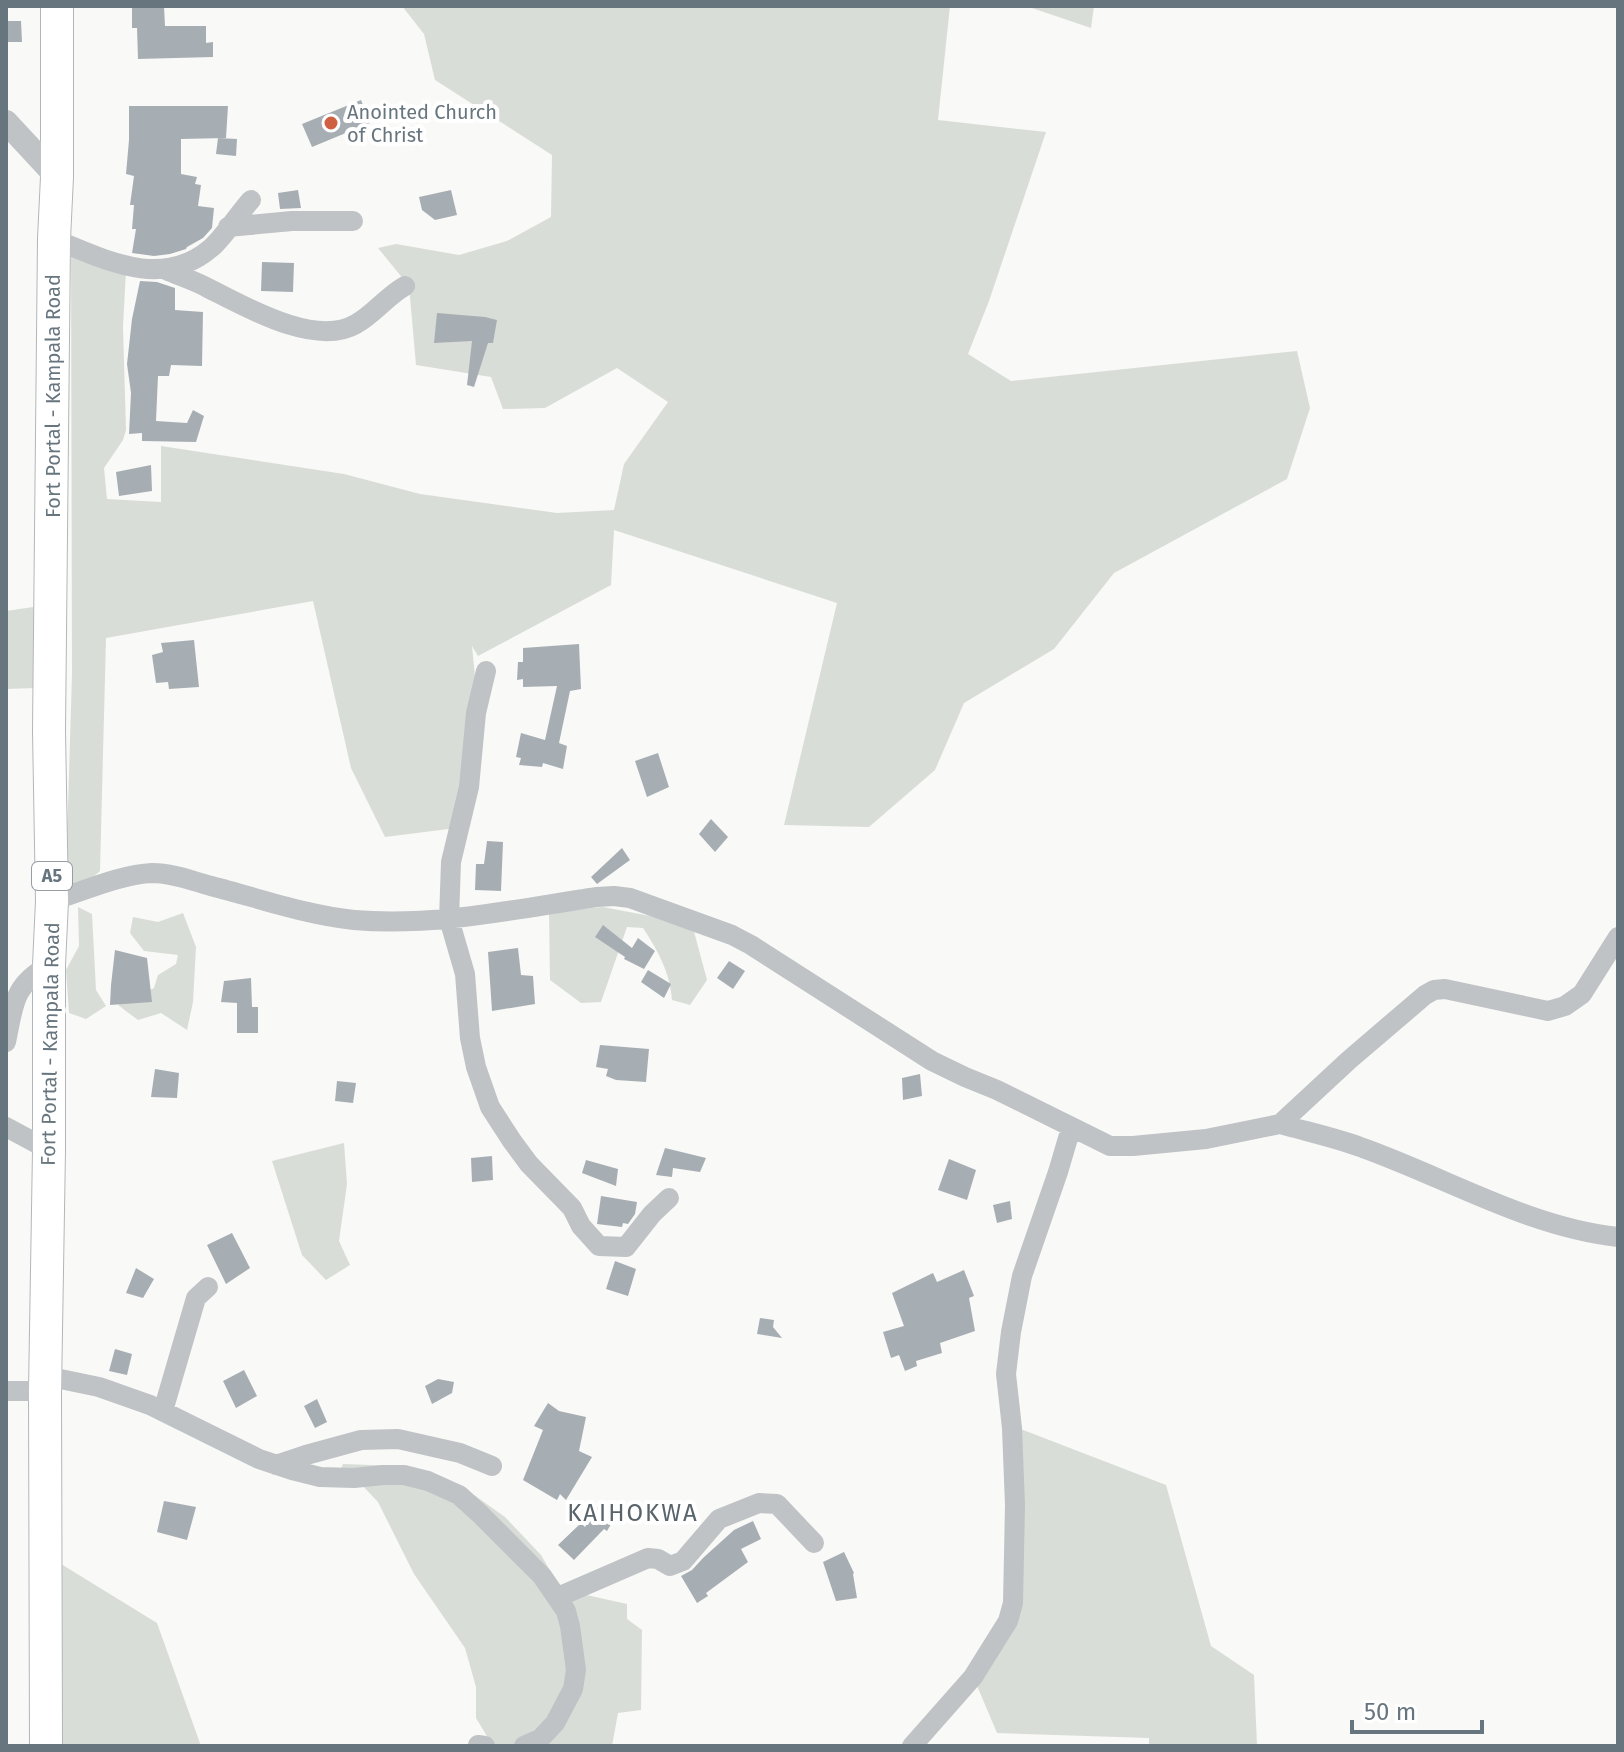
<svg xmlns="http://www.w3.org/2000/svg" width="1624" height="1752" font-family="'Fira Sans',sans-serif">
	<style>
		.green { fill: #d9ddd7 }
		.building { fill: #a7aeb3 }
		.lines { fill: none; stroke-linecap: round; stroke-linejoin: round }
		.trunk-casing { stroke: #b3b6b9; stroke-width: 34 }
		.minor { stroke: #bfc3c6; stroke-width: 20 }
		.tertiary { stroke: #bfc3c6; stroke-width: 24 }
		.trunk { stroke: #fff; stroke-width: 32 }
		.poi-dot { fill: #cf6142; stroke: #fff; stroke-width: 3 }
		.labels { text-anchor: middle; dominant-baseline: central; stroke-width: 8; stroke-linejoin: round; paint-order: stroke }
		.shield { fill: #fff; stroke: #959ea5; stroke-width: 2 }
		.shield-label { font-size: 18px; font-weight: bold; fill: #67757e }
		.poi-label { font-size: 20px; fill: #67757e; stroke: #fff; text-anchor: start }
		.street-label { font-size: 20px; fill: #67757e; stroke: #fff }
		.quarter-label { font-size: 24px; letter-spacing: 2px; fill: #59636a; stroke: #fff }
	</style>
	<rect width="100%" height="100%" fill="#f9f9f7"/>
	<!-- green -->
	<path class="green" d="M402,6H950L938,120L1046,132L989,301L968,354L1011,381L1297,351L1310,408L1287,479L1114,573L1054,649L964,703L935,770L869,827L784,825L837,603L614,530L611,585L478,656L472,646L477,697L456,828L385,837L351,768L313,601L106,638L100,871L79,889L71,886L66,875L72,674L71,247L126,270L123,327L126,430L123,440L104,468L107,499L161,502V446L344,474L420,494L557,513L614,510L624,464L668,402L617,368L545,408L503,409L491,377L416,365L409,286L378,248L396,244L459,255L507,241L551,217L552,155L435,80L424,34Z
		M1026,6H1094L1091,28Z
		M40,606L35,688L6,689V611Z
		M78,907L92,914L96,990L106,1006L86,1019L69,1013L66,970L79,946Z
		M603,907L692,924L707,980L690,1005L672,1000C670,972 658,951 643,928L627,927L601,1002L581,1003L550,980L549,912Z
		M183,913L196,947L193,1002L187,1030L161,1013L138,1020L118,1005L154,988L158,975L176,964L178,955L144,951L130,933L133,917L158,922Z
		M344,1143L347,1184L339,1241L350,1265L326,1280L302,1255L272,1161Z
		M1018,1428L1166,1485L1211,1646L1254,1675L1257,1746H1149V1738L997,1733L975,1681L1016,1618Z
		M343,1464L399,1466L460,1485L505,1517L541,1555L568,1601L573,1592L627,1604V1619L642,1630L641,1710L618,1713L612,1746H499L491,1743L476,1718V1687L465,1648L414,1574L378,1502L360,1483L336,1480Z
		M61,1564L157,1623L201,1746H61Z"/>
	<!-- building -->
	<path class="building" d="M132,6H164L165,26H206V43L213,42V57L138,59L137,28H132Z
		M6,21H21L22,42H6Z
		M361,100L370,123L312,147L302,124Z
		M129,106H228L226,138L181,139V174L197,177L195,184L201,185L198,206L214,208L212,228L203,238L187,247L186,249L170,254L154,256L132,253L136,229H132L134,205H130L134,176L126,174L129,140Z
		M218,138L237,139L236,156L216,154Z
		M298,190L301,208L280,209L278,193Z
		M451,190L457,215L435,220L422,210L419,197Z
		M262,262L294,263L293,292L261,291Z
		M140,281L157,282L175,288V310L203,312L202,366L171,365L169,376H158L156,421L187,423L193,410L204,416L196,442L142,441V433L129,434L131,393L127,364L132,319Z
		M437,313L485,317L497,320L493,343H488L474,387L467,385L472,341L434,343Z
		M151,465L152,491L119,496L116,472Z
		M194,640L199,687L169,689L168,682L156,683L152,655L163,652L161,643Z
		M579,644L581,689L570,691L559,743L567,746L563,769L543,763L542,767L519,765L521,758L516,757L521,733L545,740L557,686L523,687V679L517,680L518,662H523V648Z
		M658,753L669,787L647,797L635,761Z
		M711,819L728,837L715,852L699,834Z
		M487,841L503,842L501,891L475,890L476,864H484Z
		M622,848L630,860L597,884L591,877Z
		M603,925L632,948L638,938L655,951L644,969L624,959L625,957L595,937Z
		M518,948L521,975L533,976L535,1004L492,1011L488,952Z
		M115,950L147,958L152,1002L110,1005L111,985Z
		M729,961L745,971L733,989L717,978Z
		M648,970L671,984L664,998L641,982Z
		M251,978L252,1007H258V1033H237V1003L221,1002L224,981Z
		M600,1045L649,1049L646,1082L616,1080L606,1076L608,1069L596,1067Z
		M155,1069L179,1073L177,1098L151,1097Z
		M920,1074L922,1096L903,1100L902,1078Z
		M337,1081L356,1083L353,1103L335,1101Z
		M665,1148L706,1158L700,1172L673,1168L672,1177L656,1175Z
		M492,1156L493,1180L472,1182L471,1158Z
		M949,1159L976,1170L967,1200L938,1190Z
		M586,1160L618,1169L616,1186L582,1173Z
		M601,1196L637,1202L635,1214L628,1224L623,1223L622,1227L597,1224Z
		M1010,1201L1012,1219L997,1223L993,1205Z
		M232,1233L250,1268L226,1284L207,1245Z
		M615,1261L636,1269L628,1296L606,1289Z
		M136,1268L154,1279L143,1298L126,1293Z
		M964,1270L974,1296L969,1298L975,1331L940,1343L942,1353L916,1361L917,1366L905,1371L899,1355L891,1358L883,1332L904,1326L892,1293L933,1273L937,1282Z
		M760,1318L774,1320L773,1327L782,1338L757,1334Z
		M115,1349L132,1354L127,1375L109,1371Z
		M244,1370L257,1396L236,1408L223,1381Z
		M438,1379L454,1382L452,1393L432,1404L425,1386Z
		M317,1399L327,1422L315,1428L304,1406Z
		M548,1403L559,1411L586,1417L579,1451L592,1457L566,1500L560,1494L557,1500L523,1480L543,1430L534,1426Z
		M164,1501L196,1507L187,1540L157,1532Z
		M601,1502L617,1514L607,1531L604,1529L574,1560L558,1545L581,1523L585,1527Z
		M753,1521L761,1539L741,1549L748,1562L706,1593L708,1596L697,1603L681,1576L692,1570L703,1558L734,1530Z
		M844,1552L854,1573L853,1574L857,1598L836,1601L823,1562Z"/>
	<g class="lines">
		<!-- trunk casing -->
		<g class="trunk-casing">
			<path id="trunk" d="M46,1746L45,1391L49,1150V965L52,901L49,731L54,239L57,177V6"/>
		</g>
		<!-- minor -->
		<path class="minor" d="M228,227L292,221H353
			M54,239C106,260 162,290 211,248C224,237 239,213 251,200
			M166,270C179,276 193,280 206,287C244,306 315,348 356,324C374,314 387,296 405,286
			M486,671L476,713L469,787L451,862L449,919L465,974L470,1038L476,1067L490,1107L512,1141L529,1164L572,1208L581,1226L599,1246L626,1247L652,1214L669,1198
			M52,901C81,892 122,874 152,873C172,873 193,881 211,886C258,898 306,915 354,920C435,927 516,909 597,897L614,896L630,898L732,935L751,945L932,1061L965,1077L997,1090L1110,1146H1133L1206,1139L1280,1124L1349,1060L1425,995L1434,990L1445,989L1548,1011L1565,1006L1582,994L1618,937
			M6,1042C14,1005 12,986 49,965
			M1280,1124C1308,1132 1337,1138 1363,1148C1447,1178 1528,1227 1618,1237
			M6,1127L49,1150
			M46,1376L99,1387L150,1405L259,1459L292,1470L320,1477L354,1478L383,1475H404L428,1481L459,1495L480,1514L542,1576L566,1611L570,1626L576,1670L573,1689L555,1723L540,1739L524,1746
			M6,1391H45
			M163,1411L196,1298L208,1287
			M276,1465L306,1455L361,1440L398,1439L460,1453L492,1466
			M558,1597L648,1558L658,1559L670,1566L683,1561L719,1519L759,1503L777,1504L814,1543
			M478,1745L485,1746
			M912,1746L973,1677L1008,1621L1013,1603L1015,1505L1012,1428L1006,1374L1011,1332L1022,1276L1058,1172L1071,1128"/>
		<!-- tertiary -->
		<path class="tertiary" d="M6,122L57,177"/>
		<!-- trunk -->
		<use href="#trunk" class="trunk"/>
	</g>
	<!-- markers -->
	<circle class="poi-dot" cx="331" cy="123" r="8"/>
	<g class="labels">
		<!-- shield labels -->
		<rect class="shield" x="32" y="862" width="40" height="28" rx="6"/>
		<g class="shield-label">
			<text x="52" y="876">A5</text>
		</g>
		<!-- poi labels -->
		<g class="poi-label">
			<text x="347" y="112">Anointed Church<tspan x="347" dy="23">of Christ</tspan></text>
		</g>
		<!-- street labels -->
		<g class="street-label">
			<text transform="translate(53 396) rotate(-90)">Fort Portal - Kampala Road</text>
			<text transform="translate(50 1044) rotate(-89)">Fort Portal - Kampala Road</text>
		</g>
		<!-- quarter labels -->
		<g class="quarter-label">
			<text x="633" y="1513">KAIHOKWA</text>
		</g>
	</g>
	<!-- border -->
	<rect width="1624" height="1752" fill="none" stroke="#67757e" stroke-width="16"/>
	<!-- scale -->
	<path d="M1352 1720v12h130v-12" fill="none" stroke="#67757e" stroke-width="4"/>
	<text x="1364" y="1720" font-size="24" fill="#67757e" stroke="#ffffff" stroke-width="6" paint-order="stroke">50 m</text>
</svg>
